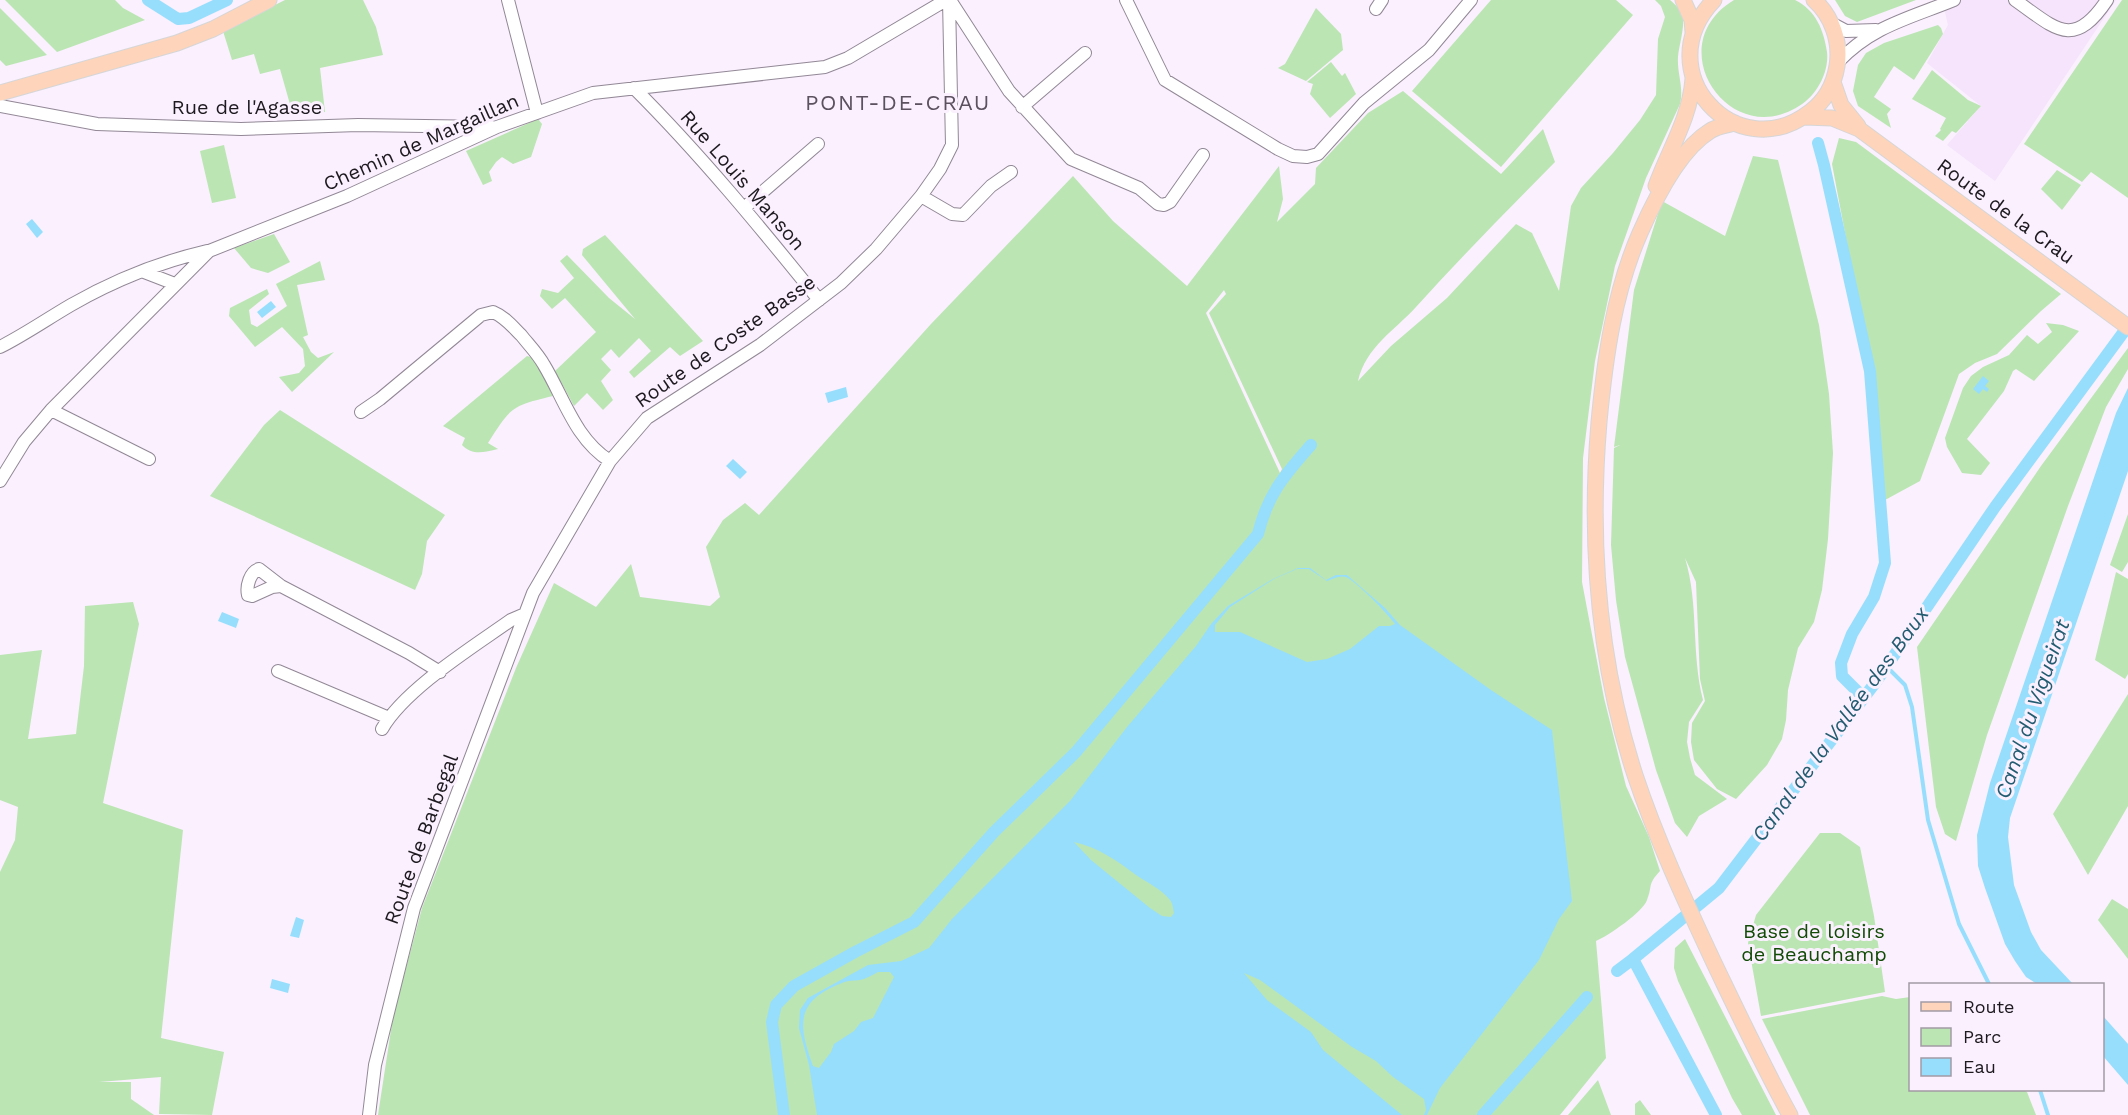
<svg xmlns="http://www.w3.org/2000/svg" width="2128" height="1115" font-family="'Work Sans',sans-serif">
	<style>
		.built { fill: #f5e4fb }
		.green { fill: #bbe5b3; fill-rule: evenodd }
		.water { fill: #97defd; fill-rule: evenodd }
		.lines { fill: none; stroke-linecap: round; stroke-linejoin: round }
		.stream { stroke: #97defd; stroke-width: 4 }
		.canal { stroke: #97defd; stroke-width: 12 }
		.minor-casing { stroke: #928896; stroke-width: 14 }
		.major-casing { stroke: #d6d6d7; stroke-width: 17 }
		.minor { stroke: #fff; stroke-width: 12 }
		.major { stroke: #fed4ba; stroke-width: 15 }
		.labels { text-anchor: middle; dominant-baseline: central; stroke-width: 6; stroke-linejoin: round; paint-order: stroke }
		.street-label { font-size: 20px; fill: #1d191f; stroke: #faf0fe }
		.park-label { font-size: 20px; fill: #114b05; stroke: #faf0fe }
		.water-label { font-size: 21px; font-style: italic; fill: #235c71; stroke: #faf0fe }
		.quarter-label { font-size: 22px; letter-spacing: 1.5px; fill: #5b515f; stroke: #faf0fe }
	</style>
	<rect width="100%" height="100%" fill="#faf0fe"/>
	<!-- built -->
	<path class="built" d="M1946,0H2116L1995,181L1947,145L1981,106L1927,63L1948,25L1945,12Z"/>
	<!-- green -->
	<path class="green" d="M5,0H115L123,8L145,20L57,52Z
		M285,0H363L376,27L383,55L320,68L325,112L293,115L280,69L260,74L254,54L232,60L223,31Z
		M1491,0H1616L1633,15L1501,167L1412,91Z
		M1655,0H1670C1676,5 1682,11 1683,19C1684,31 1679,45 1678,57C1677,74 1684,87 1680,104L1646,178L1615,266L1595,361L1583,458L1582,582L1604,698L1626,786L1649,837L1660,871C1647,885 1653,885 1647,900C1643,912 1608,936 1596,941L1606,1058L1560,1115H378L393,1017L422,908L516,668L554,583L596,607L631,564L640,597L710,606L720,597L706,547L723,520L745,503L759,515L931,324L1073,176L1113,221L1187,286L1279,166L1283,199L1277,222L1315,184L1316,168L1368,113L1403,91L1501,174L1543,129L1555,162C1508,210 1461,257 1416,307C1394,331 1366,347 1358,381L1391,346L1447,298L1516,224L1532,233L1559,291L1571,206L1581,188L1613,153L1640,120L1656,95L1658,39L1665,17L1661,6ZM1224,290L1226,294L1209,313L1282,469L1280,473L1206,313Z
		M1734,0H1795C1816,10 1824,31 1827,52C1829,70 1819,90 1806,101C1734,158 1656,47 1734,0Z
		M1835,0H1916L1857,22L1845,16Z
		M2122,0H2128V198L2091,172L2082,182L2024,144Z
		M0,8L47,55L6,66L0,60Z
		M1316,8L1341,34L1343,50L1306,81L1278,68L1285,64Z
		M1938,25L1941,28L1943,34L1914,80L1894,66L1874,97L1891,109L1887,114L1891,128L1858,106L1853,91L1858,65L1866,53L1884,43Z
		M1331,62L1342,76L1345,73L1356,94L1330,118L1310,94L1313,84L1307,82Z
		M1932,70L1968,100L1981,106L1956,133L1952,131L1943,141L1935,136L1941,130L1940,129L1946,118L1912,99Z
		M538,119L542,124L531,157L513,164L502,157L496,162L489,172L492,181L483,185L466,151Z
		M1839,138L1856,142L2061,294L2041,311L1997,354L1975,363L1959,374L1920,481L1885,500L1872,364L1856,291L1832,164Z
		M224,145L236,198L212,203L200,151Z
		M1753,156L1778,160L1819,325L1829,394L1833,453L1828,539L1822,590L1814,622L1798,648L1788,690L1786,720L1782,739L1767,765L1736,799L1717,789L1694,760L1691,742L1692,723L1705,701L1700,679L1696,582L1685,558C1699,604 1691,653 1703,700L1689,722L1687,742L1690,758L1695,775L1727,799L1699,816L1687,837L1675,823L1656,770L1625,657L1616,600L1611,545L1614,448L1620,445L1614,447L1634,290L1662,201L1725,236Z
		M2057,170L2081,185L2062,210L2041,189Z
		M274,234L290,262L268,273L251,268L234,248Z
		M605,235L703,341L680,356L670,347L634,378L629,372L651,351L639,338L619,358L611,349L601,359L611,370L601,381L613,400L603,410L587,393L574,406L555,371L596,332L565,298L552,309L540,296L542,289L558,293L574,278L560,261L567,255L609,298L635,319L582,255L583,249Z
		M320,261L325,280L297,285L308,335L303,337L311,352L318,358L334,352L292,392L279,377L299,373L305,366L303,349L282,327L255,347L229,316L230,308L267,289L269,294L249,310L251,324L257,327L287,306L276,284Z
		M2046,323L2063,325L2079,331L2034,381L2016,369L2013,371L2004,391L1967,439L1990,463L1981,475L1962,473L1947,447L1945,438L1963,388L1971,376L1983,367L2009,355L2027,335L2038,344L2052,332Z
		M2128,348V369L2106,407L2068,506L1987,735L1956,841L1945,834L1936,807L1917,647L2041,466Z
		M527,356L534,358L553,396C511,406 511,407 488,443L498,449C484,452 473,456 462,445L465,438L443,426Z
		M280,410L445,515L427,541L422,574L415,590L210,496L264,425Z
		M2128,514V562L2122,572L2110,565Z
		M2116,572L2128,579V674L2125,679L2095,660Z
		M133,602L139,624L103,803L183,830L161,1038L224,1052L212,1115L159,1114L161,1077L99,1082H131V1099L154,1115H0V872L15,840L18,807L0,800V655L42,650L28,739L76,734L84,666L85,606Z
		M2128,694V806L2088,875L2053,814Z
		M1820,833H1840L1860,847L1874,916L1885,992L1761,1016L1748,943L1756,915Z
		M2112,899L2128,909V959L2098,920Z
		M1685,939L1776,1115H1742L1732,1098L1678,981L1674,968L1675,948Z
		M1882,996L1896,999L1910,997V1090H2024L2027,1092L2036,1115H1810L1762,1019Z
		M1598,1080L1611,1115H1568Z
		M1640,1100L1651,1115H1635V1104Z"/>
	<!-- water -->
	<path class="water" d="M32,219L43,232L37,238L26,224Z
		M271,301L276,307L262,318L257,312Z
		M1983,376L1989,381L1985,386L1989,389L1987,392L1983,389L1979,394L1973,389Z
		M846,387L848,397L828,403L825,393Z
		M2128,388V471L2010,818L2008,837L2014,885L2031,932L2041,950L2073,984H2037L2026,977L2015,961L2005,944L1985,888L1978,866L1977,835L1990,783L2116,413Z
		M733,459L747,472L740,479L726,466Z
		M1298,568H1310L1326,580L1336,575H1347L1385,608L1400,625L1491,690L1552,730L1572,901L1559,919L1539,960L1440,1088L1427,1115H1424L1426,1110L1424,1099L1393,1077L1376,1061L1352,1047L1260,980L1244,973L1267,1000L1311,1032L1323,1050L1402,1115H817L809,1065L799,1028L800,1010L808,998L868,965L901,961L929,948L952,919L1070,801L1127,727L1196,646L1211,624L1228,606L1273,579ZM1297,569H1309L1327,581C1332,579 1340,575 1346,577C1357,582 1387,613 1395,624L1390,626H1379L1350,649L1327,659L1307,662L1240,632H1215V625L1230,607L1274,579ZM1074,842C1099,848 1116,860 1136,875C1148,883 1161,889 1170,900C1173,904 1173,909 1174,913L1171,917L1162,916L1150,908L1091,860ZM878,972H890L894,977L873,1018L861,1022L854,1031L834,1044L831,1052L819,1068L813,1066C798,1025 795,1001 842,983C848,980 854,981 860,980C866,979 872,975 878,972Z
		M222,612L239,619L236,628L218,621Z
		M296,917L304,920L299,938L290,936Z
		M272,979L290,984L288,993L270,988Z
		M2103,1016L2128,1044V1085L2103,1056Z"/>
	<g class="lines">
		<!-- stream -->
		<path class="stream" d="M1886,666L1905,685L1912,707L1928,820L1959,924L1989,984
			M2040,1090L2048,1115"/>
		<!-- canal -->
		<path class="canal" d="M148,0L178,19L189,18L227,0
			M1818,143L1824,165L1870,371L1885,563L1874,597L1852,634L1841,663L1842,676L1864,698
			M1617,971L1633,959
			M784,1115L772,1022L776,1005L794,986L855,952L914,922L994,832L1076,752L1258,534C1268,493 1285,475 1311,445
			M1483,1115L1587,997
			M1716,1115L1633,959L1719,888L1878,679L1995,507L2128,326"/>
		<!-- minor casing -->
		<g class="minor-casing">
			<path id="minor" d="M508,0L537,113
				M950,0L1009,91L1071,159L1139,188L1158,204L1164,205L1170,202L1203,155
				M1126,0L1165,80L1278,149L1293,156L1307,157L1318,154L1364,103L1429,50L1471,0
				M2015,0C2055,28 2073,51 2107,0
				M1376,9L1382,0
				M1831,23L1846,31L1876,30
				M1838,62C1872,26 1910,18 1954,0
				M634,88C701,155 760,227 819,300
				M0,106L97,124L241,129L358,125L492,127
				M1022,107L1085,53
				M921,196L952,214L963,215L991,186L1011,172
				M744,208L818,144
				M144,272L175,284
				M0,347C24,335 47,319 71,305C113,281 160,262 207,251
				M51,410L149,459
				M361,412L380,399L481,315L493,312C505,317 512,326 521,335C529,345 538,354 544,365C564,398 575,439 610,461
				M0,481L24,442L51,410L209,251L347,196L497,127L593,93L825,67L848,58L946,0
				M281,586L272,587L252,596L248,595C246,586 250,572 259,569L281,586L409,653L440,672
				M278,671L389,718
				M382,729C405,689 473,647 511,620L525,614
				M369,1115L375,1065L414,908L533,593L610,461L647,418L760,345L841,283L876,249L921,196L940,169L952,145L949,0"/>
		</g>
		<!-- major casing -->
		<g class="major-casing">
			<path id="major" d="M1683,0L1692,20L1693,32
				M1714,0C1646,71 1736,169 1810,112C1825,101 1834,84 1837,66C1841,42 1832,16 1814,0
				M1833,82L1841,105L1858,126
				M0,93L177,43L213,29L269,0
				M1804,117L1832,118L1859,129L2128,327
				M1735,123C1727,125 1717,126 1710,131C1679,150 1654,201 1640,233C1614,292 1605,358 1599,422C1589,541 1598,661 1635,775C1657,841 1686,903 1715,965C1739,1015 1763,1066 1790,1115
				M1656,186C1669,150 1690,118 1693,79"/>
		</g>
		<!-- minor -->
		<use href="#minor" class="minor"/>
		<!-- major -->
		<use href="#major" class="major"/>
	</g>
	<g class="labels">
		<!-- street labels -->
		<g class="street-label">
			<text x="247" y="107">Rue de l'Agasse</text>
			<text transform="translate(421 142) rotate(-24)">Chemin de Margaillan</text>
			<text transform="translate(743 180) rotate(49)">Rue Louis Manson</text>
			<text transform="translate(2006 211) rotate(36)">Route de la Crau</text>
			<text transform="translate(725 341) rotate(-35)">Route de Coste Basse</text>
			<text transform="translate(421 839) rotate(-70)">Route de Barbegal</text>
		</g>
		<!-- park labels -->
		<g class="park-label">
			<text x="1814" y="931">Base de loisirs<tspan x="1814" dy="23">de Beauchamp</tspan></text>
		</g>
		<!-- water labels -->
		<g class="water-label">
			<text transform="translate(2032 709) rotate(-71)">Canal du Vigueirat</text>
			<text transform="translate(1840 724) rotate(-54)">Canal de la Vallée des Baux</text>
		</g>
		<!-- quarter labels -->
		<g class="quarter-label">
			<text x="898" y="102">PONT-DE-CRAU</text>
		</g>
	</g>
	<!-- legend -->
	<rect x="1909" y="983" width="195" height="108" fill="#faf0fe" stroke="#a29aa5" stroke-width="1.5"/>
	<rect x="1921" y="1002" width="30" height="9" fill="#fed4ba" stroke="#a29aa5" stroke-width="1.5"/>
	<text x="1963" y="1013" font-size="18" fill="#1d191f">Route</text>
	<rect x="1921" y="1028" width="30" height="18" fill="#bbe5b3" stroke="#a29aa5" stroke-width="1.5"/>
	<text x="1963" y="1043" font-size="18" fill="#1d191f">Parc</text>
	<rect x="1921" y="1058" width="30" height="18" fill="#97defd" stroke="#a29aa5" stroke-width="1.5"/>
	<text x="1963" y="1073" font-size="18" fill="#1d191f">Eau</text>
</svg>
